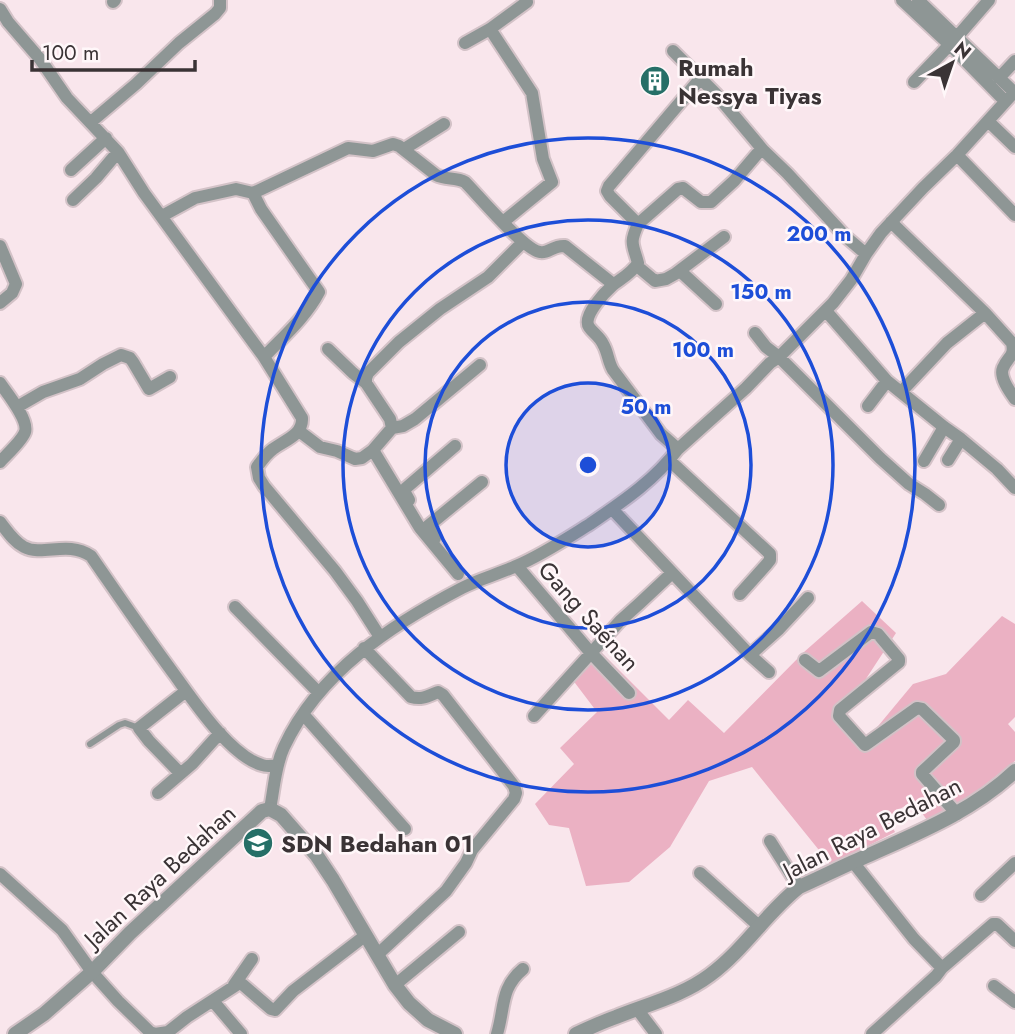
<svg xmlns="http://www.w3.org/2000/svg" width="1015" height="1034" font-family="Jost,sans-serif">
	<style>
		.green { fill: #ebb1c3 }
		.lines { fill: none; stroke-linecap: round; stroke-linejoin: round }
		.service-casing { stroke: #d3c2c7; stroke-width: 10 }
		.minor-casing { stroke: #d3c2c7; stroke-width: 16 }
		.tertiary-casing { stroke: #d3c2c7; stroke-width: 18 }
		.service { stroke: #8e9695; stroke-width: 6 }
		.minor { stroke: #8e9695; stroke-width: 12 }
		.tertiary { stroke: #8e9695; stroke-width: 14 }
		.ring { fill: none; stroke: #1d4ed8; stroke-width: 3.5 }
		.labels { text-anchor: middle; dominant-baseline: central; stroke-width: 5; stroke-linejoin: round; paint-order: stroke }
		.poi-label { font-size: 24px; font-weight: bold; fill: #3a3335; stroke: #fff7f9; text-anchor: start }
		.street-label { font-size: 24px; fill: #3a3335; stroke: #fff7f9 }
		.centre { fill: #1d4ed8; stroke: #fff7f9; stroke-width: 3.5 }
		.ring-label { font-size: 21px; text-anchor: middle; font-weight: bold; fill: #1d4ed8; stroke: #fff7f9; stroke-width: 5; stroke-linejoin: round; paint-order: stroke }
	</style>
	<rect width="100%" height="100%" fill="#f9e6ec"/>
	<!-- green -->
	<path class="green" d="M862,601L896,633L837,723L864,743L913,684L946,674L1002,616L1015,624V717L1008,724L1015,732V761L962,803L927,820L913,801L887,817L895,832L831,865L752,767L709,781L670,847L629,882L586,886L569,828L549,825L535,804L574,764L560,748L597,712L572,679L600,651L669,720L688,700L724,733L804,652Z"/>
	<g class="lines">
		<!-- service casing -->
		<g class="service-casing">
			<path id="service" d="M90,744L119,725L125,723L139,728"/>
		</g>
		<!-- minor casing -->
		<g class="minor-casing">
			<path id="minor" d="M902,0L950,45L1005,101
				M918,0L1014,92
				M113,2L115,0
				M0,9L8,22L40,59L67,98L118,152L144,193L264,357L302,418C303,435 285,440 273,449C266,454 262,460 257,467L259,478L264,486L335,571L357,601L380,637
				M490,29L532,93L543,159L552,182L503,222
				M465,43L490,29L527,2
				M673,51L716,94L763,150
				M999,78L1015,61
				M914,82L957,37L989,0
				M988,121L1015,147
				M91,122L136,84L179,43L215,14L220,8V0
				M404,149L444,124
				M957,155L1015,215
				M71,170L106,138
				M73,200L96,178L118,152
				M162,216L195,198L236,189L253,193
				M891,222L985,313L1012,343C1015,357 1008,356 1003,368C999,377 1010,392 1015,399
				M638,224L678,189L683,188L701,202H711L734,181L757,154L763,150L787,173L846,237L866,254
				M0,246L16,284L12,293L0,303
				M637,266L655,281L666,279L675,274L724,237
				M680,271L716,304
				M826,311L887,381L944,427L961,439L997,469L1015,488
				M755,333L766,347L779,357L880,458L909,484L925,494L939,505
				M328,349L353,373L366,383
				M264,357C283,337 306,317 319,292L261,209L253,193L348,148L373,151L393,144L399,146L436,175C445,180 456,177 465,182C478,195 524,250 540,252C548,254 553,245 565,246L613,284
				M0,383C7,393 29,420 25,432C22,441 6,455 0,462
				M901,392L947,343L985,313
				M868,406L887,381
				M17,407L43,392L80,379L103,364L121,355L130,358L133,362L149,389L170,377
				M392,428L390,419L366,383V378L368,373L399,342L440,309L488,277L523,242
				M299,431L320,447L337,451L355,459L362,458L373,450L420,528L458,574
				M678,449L661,434L613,370C608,362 608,352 603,344C600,337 593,333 589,327C582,316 605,292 613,285C622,278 632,273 638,263C633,244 629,244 638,224L610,196L607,191L609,186L700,79
				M373,450L392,428L403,426L415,419L480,365
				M669,460L770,554V560L766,565L740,594
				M948,460L961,439
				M924,461L944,427
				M409,500L404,491L406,488L455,446
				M612,509L750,655L779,629L808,598
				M0,522C7,531 14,542 24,547C43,557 67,540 91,556C118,595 145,635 174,674C193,700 230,756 262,765C267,767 273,766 278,765
				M435,538L428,526L482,482
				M517,566L590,652L629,693
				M235,607L319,693
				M364,648L411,697C422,700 428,696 438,692L443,695L514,786L516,793L514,799L472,850L466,863L446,891L377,955
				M750,655L769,672
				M805,660L819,671L871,632L878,634L899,659V662L840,710L839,716L865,745L917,708L922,709L954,740V742L922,772V774L957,814
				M303,714L405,829
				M534,716L620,621L640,603L672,573
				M180,773L149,741L139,728L186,691
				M158,793L192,764L220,733
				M270,809C274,789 275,766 284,747C319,672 391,625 462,588C479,579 499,574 516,566C542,555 566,539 590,524C622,502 654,481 678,449L746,388L770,363L779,357L833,303L851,280L866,254L881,233L923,188L957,155L1015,91
				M770,841L799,887
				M853,862L914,939L942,968L993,924H997L1015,941
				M700,873L760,927
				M0,874L62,930L92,972L118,1001L150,1032L155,1034L168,1032L187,1017L238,984H242L271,1009L275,1010L293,991L366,935
				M981,895L1015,863
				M234,985L252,959
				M395,985L459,932
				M994,986L1015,1002
				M213,1001L241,1034
				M637,1009L656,1034
				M497,1034C505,1008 500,988 523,969
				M872,1034L936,976L942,968"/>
		</g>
		<!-- tertiary casing -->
		<g class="tertiary-casing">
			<path id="tertiary" d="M15,1034L44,1014L92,972L130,933L262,811L270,809L281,815L317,856L333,880L395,985L409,1003L428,1020L455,1034
				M576,1034C589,1028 602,1022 616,1017C648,1004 682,996 710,975C744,950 766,913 799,887C822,877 845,865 869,855C920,832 974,810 1015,771"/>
		</g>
		<!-- service -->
		<use href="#service" class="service"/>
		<!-- minor -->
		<use href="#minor" class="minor"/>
		<!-- tertiary -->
		<use href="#tertiary" class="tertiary"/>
	</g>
	<!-- distance rings -->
	<circle cx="588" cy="465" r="82" fill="#1d4ed8" fill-opacity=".12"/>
	<g class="ring">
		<circle cx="588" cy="465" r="82"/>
		<circle cx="588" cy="465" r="163"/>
		<circle cx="588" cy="465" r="245"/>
		<circle cx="588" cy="465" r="327"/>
	</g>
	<!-- icons -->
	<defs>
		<g id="building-disc" transform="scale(1.575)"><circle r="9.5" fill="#266f67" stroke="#fff7f9"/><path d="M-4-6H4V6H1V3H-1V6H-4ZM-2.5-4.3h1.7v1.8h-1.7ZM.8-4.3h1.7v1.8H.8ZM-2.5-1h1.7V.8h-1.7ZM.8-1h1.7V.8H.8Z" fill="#fff"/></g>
		<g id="school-disc" transform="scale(1.575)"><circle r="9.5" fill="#266f67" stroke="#fff7f9"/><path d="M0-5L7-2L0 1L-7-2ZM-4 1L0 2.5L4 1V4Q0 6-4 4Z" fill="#fff"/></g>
	</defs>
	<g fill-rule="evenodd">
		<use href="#building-disc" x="655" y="81"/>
		<use href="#school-disc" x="258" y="843"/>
	</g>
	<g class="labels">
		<!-- poi labels -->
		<g class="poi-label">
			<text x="678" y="67">Rumah<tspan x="678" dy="28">Nessya Tiyas</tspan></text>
			<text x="281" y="843">SDN Bedahan 01</text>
		</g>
		<!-- street labels -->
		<g class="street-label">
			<text transform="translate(589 616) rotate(48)">Gang Saénan</text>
			<text transform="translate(872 828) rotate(-27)">Jalan Raya Bedahan</text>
			<text transform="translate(160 876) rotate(-43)">Jalan Raya Bedahan</text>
		</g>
	</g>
	<circle cx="588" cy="465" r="10" class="centre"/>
	<g class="ring-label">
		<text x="819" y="241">200 m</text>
		<text x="761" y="299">150 m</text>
		<text x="703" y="357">100 m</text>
		<text x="646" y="414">50 m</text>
	</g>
	<!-- north arrow -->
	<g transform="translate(952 63) rotate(40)" stroke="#fff7f9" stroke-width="5" paint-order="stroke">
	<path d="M0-5L12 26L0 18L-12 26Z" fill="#3a3335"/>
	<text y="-10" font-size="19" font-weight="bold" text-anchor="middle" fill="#3a3335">N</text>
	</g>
	<!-- scale -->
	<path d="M32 60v10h163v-10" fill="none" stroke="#3a3335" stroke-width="3.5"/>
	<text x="42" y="60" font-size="21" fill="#3a3335" stroke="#fff7f9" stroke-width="5" paint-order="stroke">100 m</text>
</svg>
